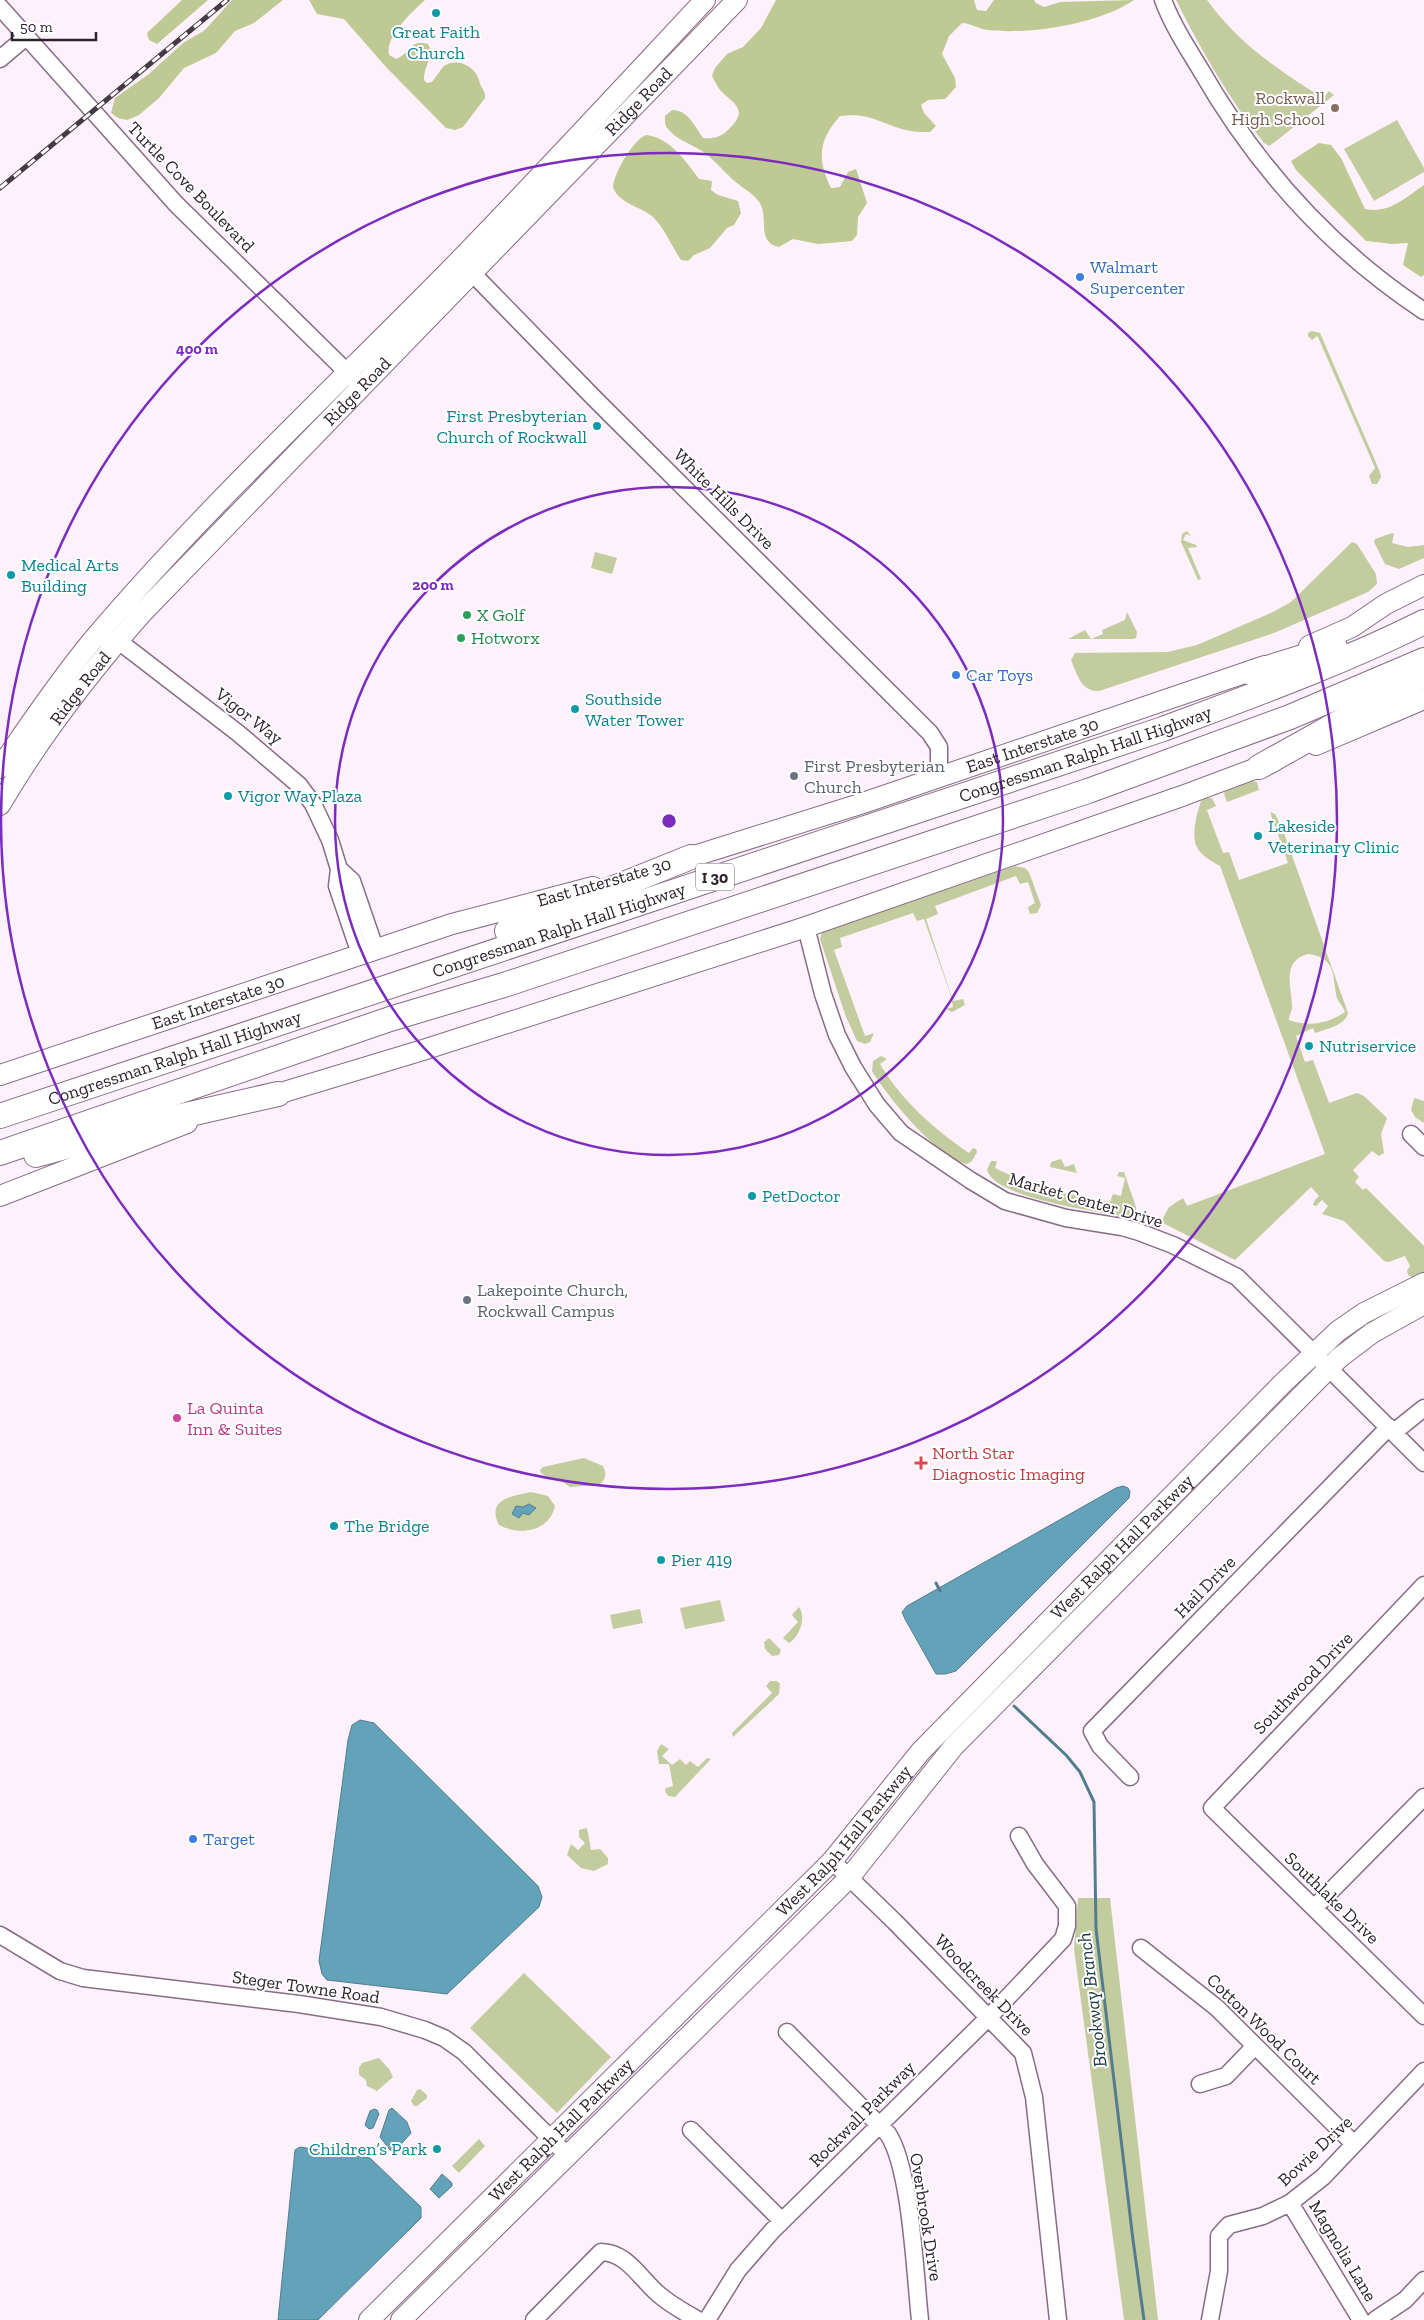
<svg xmlns="http://www.w3.org/2000/svg" width="1424" height="2320" font-family="'Zilla Slab',serif">
	<style>
		.green { fill: #c3cc9f; fill-rule: evenodd }
		.forest { fill: #bfc993 }
		.water { fill: #63a3ba; stroke: #537d8f }
		.lines { fill: none; stroke-linecap: round; stroke-linejoin: round }
		.stream { stroke: #537d8f; stroke-width: 3 }
		.minor-casing { stroke: #866d83; stroke-width: 19 }
		.major-casing { stroke: #866d83; stroke-width: 22 }
		.highway-casing { stroke: #866d83; stroke-width: 26 }
		.minor { stroke: #fff; stroke-width: 16 }
		.major { stroke: #fff; stroke-width: 20 }
		.highway { stroke: #fff; stroke-width: 24 }
		.rail-casing { stroke: #453b44; stroke-width: 5 }
		.rail { stroke: #fff; stroke-width: 3; stroke-dasharray: 9; stroke-linecap: butt }
		.ring { fill: none; stroke: #7b2cbf; stroke-width: 2.5 }
		.culture-dot { fill: #0f9aa8; stroke: #fff; stroke-width: 2 }
		.education-dot { fill: #8d6e63; stroke: #fff; stroke-width: 2 }
		.shop-dot { fill: #3f7fe0; stroke: #fff; stroke-width: 2 }
		.leisure-dot { fill: #2e9e5b; stroke: #fff; stroke-width: 2 }
		.worship-dot { fill: #6b7280; stroke: #fff; stroke-width: 2 }
		.hotel-dot { fill: #d1479c; stroke: #fff; stroke-width: 2 }
		.health-dot { fill: #e0444e; stroke: #fff; stroke-width: 2 }
		.labels { text-anchor: middle; dominant-baseline: central; stroke-width: 4; stroke-linejoin: round; paint-order: stroke }
		.shield { fill: #fff; stroke: #6c656b; stroke-width: 1 }
		.shield-label { font-size: 16px; font-weight: bold; fill: #2d232c }
		.culture-label { font-size: 18px; fill: #0d838f; stroke: #fff; text-anchor: start }
		.education-label { font-size: 18px; fill: #785e54; stroke: #fff; text-anchor: end }
		.street-label { font-size: 18px; fill: #2d232c; stroke: #fff }
		.shop-label { font-size: 18px; fill: #366cbe; stroke: #fff; text-anchor: start }
		.leisure-label { font-size: 18px; fill: #27864d; stroke: #fff; text-anchor: start }
		.worship-label { font-size: 18px; fill: #5b616d; stroke: #fff; text-anchor: start }
		.hotel-label { font-size: 18px; fill: #b23c85; stroke: #fff; text-anchor: start }
		.health-label { font-size: 18px; fill: #be3a42; stroke: #fff; text-anchor: start }
		.water-label { font-size: 19px; font-style: italic; fill: #183742; stroke: #fff }
		.centre { fill: #7b2cbf; stroke: #fff; stroke-width: 2.5 }
		.ring-label { font-size: 15px; text-anchor: middle; font-weight: bold; fill: #7b2cbf; stroke: #fff; stroke-width: 4; stroke-linejoin: round; paint-order: stroke }
	</style>
	<rect width="100%" height="100%" fill="#fdf1fb"/>
	<!-- green -->
	<path class="green" d="M1176,0H1207C1237,42 1279,71 1323,98L1329,91L1334,95L1275,142L1269,146L1264,143C1229,99 1201,50 1176,0Z
		M1397,120L1424,168V172L1374,201L1344,149Z
		M1312,331L1320,333L1380,472L1381,477L1377,484H1372L1369,476L1375,468L1318,337L1317,336L1312,340L1308,336V333Z
		M1187,531L1191,536L1186,534L1183,540L1196,545L1197,547L1188,548L1201,579L1198,580L1181,542L1182,534Z
		M1392,533L1394,534L1392,543L1408,547L1424,545V558L1399,569L1385,564L1374,542L1375,539Z
		M1352,542L1357,544L1376,574L1377,584L1368,592L1274,633L1099,691C1081,692 1077,674 1071,660L1075,653L1167,652L1197,645L1273,612L1291,602Z
		M595,552L617,558L612,574L591,568Z
		M1127,612L1137,632L1136,638L1133,639H1068L1085,630L1091,639L1103,634L1102,630L1125,620Z
		M1252,781L1257,782L1259,790L1227,802L1224,794L1225,790Z
		M1206,798H1212L1216,806L1207,810L1223,853L1229,852L1239,880L1288,863L1270,812L1275,814L1283,830L1348,1013C1345,1026 1326,1029 1315,1033L1313,1028L1296,1036L1305,1062L1313,1060L1329,1103L1357,1093L1364,1096L1387,1118L1381,1134L1384,1153L1379,1156L1372,1151L1353,1170L1359,1177L1355,1182L1363,1190L1366,1188L1424,1246V1276C1417,1277 1408,1280 1407,1271L1410,1266L1405,1256L1389,1262L1384,1261L1344,1221L1322,1214L1328,1206L1322,1200L1316,1206L1313,1205L1315,1200L1319,1196L1311,1187L1235,1260L1161,1222L1169,1207L1183,1198L1187,1206L1325,1154L1220,866C1213,862 1202,856 1198,849C1190,837 1197,813 1201,801ZM1308,954C1337,957 1332,977 1337,998C1339,1003 1343,1006 1345,1012C1327,1024 1310,1027 1289,1020C1289,1014 1293,1010 1292,1005C1291,985 1282,961 1308,954Z
		M1015,866L1025,868L1029,872L1041,905L1037,913L1030,914L1028,907L1035,903L1028,882L1020,884L1016,876L935,906L938,914L926,919L953,1001L963,999L965,1005L952,1012L946,1009L953,1007L951,996L924,919L917,921L913,913L840,938L842,947L834,950L865,1036L874,1033L870,1042L865,1044L857,1041L846,1017L820,939L822,932Z
		M881,1056L887,1059L880,1064C902,1101 934,1129 969,1153L973,1148L976,1149L977,1152L972,1161L967,1164C939,1160 886,1095 872,1071L873,1061Z
		M1414,1098L1424,1101V1123L1415,1117L1411,1110Z
		M1061,1159L1065,1167L1074,1164L1077,1173L1050,1167L1051,1162Z
		M991,1161H997L995,1168C1035,1188 1066,1194 1110,1202L1113,1194L1121,1196L1125,1178L1117,1176L1119,1172H1124L1136,1207V1214L1132,1218C1103,1212 995,1199 987,1170Z
		M584,1458L603,1466C607,1474 606,1479 599,1485L570,1487L557,1478H548L541,1473L540,1470L543,1467Z
		M531,1492L548,1496L555,1506C549,1532 520,1536 499,1525C486,1499 512,1496 531,1492Z
		M720,1600L725,1621L685,1629L680,1608Z
		M799,1607C807,1618 799,1637 789,1643L783,1638L798,1622L792,1615Z
		M640,1609L643,1623L613,1629L610,1615Z
		M769,1638L781,1650L779,1655L772,1656L765,1649L764,1642Z
		M770,1681H777L780,1684L779,1694L733,1737L732,1733L772,1693L766,1686Z
		M661,1744L669,1749L662,1756L672,1765L680,1759L686,1765L690,1761L698,1767L707,1758L711,1759L675,1797L668,1796L665,1791L666,1788L673,1786L669,1764H659L657,1751Z
		M587,1828L591,1850L600,1849L608,1858V1864L594,1871L581,1868L567,1855L571,1844L578,1850L585,1843L579,1837V1830Z
		M1078,1898H1110L1158,2320H1124L1074,1949Z
		M524,1973L611,2057L557,2113L470,2028Z
		M379,2058L389,2069L393,2077L377,2091L367,2086L366,2080L359,2075V2068L362,2063Z
		M420,2089L427,2095V2098L417,2106H414L411,2101L417,2090Z
		M479,2139L485,2146L459,2173L452,2166Z"/>
	<!-- forest -->
	<path class="forest" d="M182,0H208L157,44L149,40L147,33Z
		M232,0H283L254,23L235,31L216,53L184,68L159,98L139,115L127,120L118,118L111,113L115,98L149,74L183,43L205,30Z
		M309,0H425C412,12 385,36 389,55L396,59C411,53 409,39 428,44C435,57 423,67 424,80L427,83L432,82C436,77 440,70 444,66C457,57 475,66 479,80C480,87 486,91 485,98L463,127L455,130L446,128L386,67L344,19L317,14Z
		M776,0H974L977,10L986,11L994,0H1034L1036,3L1044,7L1060,2L1134,0C1099,24 1029,35 988,30C978,29 971,23 962,23L949,36L942,54L955,78L956,87L945,99L928,100L921,105L924,113L936,126L930,132C922,132 914,132 906,130C879,123 870,112 840,116C818,141 817,159 831,188L840,187L848,172L856,169L867,203L858,217L857,235L852,241L818,244L793,239L779,247C757,242 768,221 761,205C757,197 749,192 742,187C728,177 718,163 705,153C693,144 678,141 669,130C664,125 665,122 665,116L672,110C688,110 694,125 703,138C713,139 721,137 728,130C751,109 732,103 720,90C717,86 715,81 712,76L715,68L727,54L743,47L761,28Z
		M646,135C669,137 686,161 699,179L712,181L711,190L718,195L738,201L741,213L734,225L727,228L710,248L694,255L688,261L681,260C671,245 665,229 653,217C640,206 619,204 613,187C614,173 633,140 646,135Z
		M1319,143L1331,145L1341,158L1365,209C1389,214 1405,198 1424,185V275L1421,277L1403,265L1408,243L1393,244L1366,241L1296,170L1291,161Z"/>
	<!-- water -->
	<path class="water" d="M1123,1486L1128,1488L1130,1492L1129,1498L956,1671L945,1674H936L905,1619L902,1612L907,1606L1116,1488Z
		M529,1504L536,1508L529,1515L523,1513L519,1518L512,1514L516,1506L523,1507Z
		M360,1720L374,1723L538,1886L542,1897L539,1907L447,1994L327,1980L322,1974L319,1961L348,1740L352,1725Z
		M392,2108L407,2122L411,2133L395,2151L390,2150L380,2137L389,2110Z
		M374,2109L377,2110L379,2114L373,2128L369,2129L365,2125L370,2111Z
		M300,2147L370,2158L421,2207V2218L318,2320H278L295,2150Z
		M442,2174L452,2183V2186L439,2198L430,2189Z"/>
	<g class="lines">
		<!-- stream -->
		<path class="stream" d="M936,1583L940,1591
			M1014,1706L1066,1755L1080,1772L1094,1802L1096,1929L1133,2240L1144,2320"/>
		<!-- minor casing -->
		<g class="minor-casing">
			<path id="minor" d="M1163,0C1172,24 1186,46 1199,67C1255,165 1330,249 1424,311
				M0,7L176,204L355,380
				M0,59L26,37
				M465,263L478,279L594,398L930,733L939,747V776
				M107,641L118,640L125,646L238,733L299,785L313,804L330,840L339,869L337,886L360,954
				M339,869L352,881L375,948
				M806,927L823,994L837,1035L853,1067L877,1105L901,1133L970,1180L1005,1201L1066,1218L1122,1227L1139,1232L1173,1245L1237,1277L1424,1463
				M1411,1134L1424,1147
				M1394,1432L1424,1408
				M1424,1585L1212,1808L1424,2016
				M1130,1777L1100,1746L1092,1731L1389,1427
				M832,1861L895,1922L1023,2053L1034,2097L1058,2320
				M1314,1908L1424,1797
				M0,1935L60,1971L83,1978L299,2004L381,2017L425,2030L444,2038L464,2052L567,2155
				M1141,1948L1217,2008L1354,2144
				M787,2032L888,2134C911,2169 915,2275 920,2320
				M1200,2084L1226,2076L1255,2046
				M691,2130L782,2221
				M1290,2203L1361,2320
				M534,2320L601,2252C628,2252 642,2282 662,2297C673,2306 686,2313 698,2320
				M707,2320L738,2270L772,2231L989,2017L1063,1939L1067,1926V1906L1035,1864L1019,1836
				M1210,2320L1219,2271V2236L1229,2225L1263,2216L1290,2203L1323,2177L1424,2071
				M1375,2320L1405,2300L1424,2280"/>
		</g>
		<!-- major casing -->
		<g class="major-casing">
			<g id="major">
				<path d="M1309,646L1352,627L1386,604L1424,585"/>
				<path d="M1316,745L1424,699"/>
				<path d="M0,768C29,725 59,681 92,641C203,510 329,393 449,271C536,182 620,91 705,0"/>
				<path id="s1" d="M0,805C41,735 90,672 143,612L737,0"/>
				<path id="s2" d="M675,862L860,804L1265,666"/>
				<path id="s3" d="M0,1075L452,924L593,887"/>
				<path d="M264,1098L423,1050L806,927L1182,796L1273,762"/>
				<path d="M0,1196L187,1123"/>
				<path id="s4" d="M369,2320L832,1861L921,1751L1282,1384L1338,1331L1364,1313L1424,1283"/>
				<path d="M401,2320L849,1878L954,1746L1339,1358L1372,1333L1424,1304"/>
			</g>
		</g>
		<!-- highway casing -->
		<g class="highway-casing">
			<g id="highway">
				<path d="M1251,673L1335,647"/>
				<path d="M1259,767L1424,675"/>
				<path d="M507,931L691,857"/>
				<path id="s5" d="M0,1116L1163,729C1251,696 1340,664 1424,622"/>
				<path d="M0,1153L390,1019L507,984L1088,791L1290,717L1424,660"/>
				<path d="M36,1155L168,1119L278,1094"/>
			</g>
		</g>
		<!-- minor -->
		<use href="#minor" class="minor"/>
		<!-- major -->
		<use href="#major" class="major"/>
		<!-- highway -->
		<use href="#highway" class="highway"/>
		<!-- rail casing -->
		<g class="rail-casing">
			<path id="rail" d="M0,188L227,0"/>
		</g>
		<!-- rail -->
		<use href="#rail" class="rail"/>
	</g>
	<!-- distance rings -->
	<g class="ring">
		<circle cx="669" cy="821" r="334"/>
		<circle cx="669" cy="821" r="668"/>
	</g>
	<!-- markers -->
	<g class="culture-dot">
		<circle cx="436" cy="13" r="5"/>
		<circle cx="597" cy="426" r="5"/>
		<circle cx="11" cy="575" r="5"/>
		<circle cx="575" cy="709" r="5"/>
		<circle cx="228" cy="796" r="5"/>
		<circle cx="1258" cy="836" r="5"/>
		<circle cx="1309" cy="1046" r="5"/>
		<circle cx="752" cy="1196" r="5"/>
		<circle cx="334" cy="1526" r="5"/>
		<circle cx="661" cy="1560" r="5"/>
		<circle cx="437" cy="2149" r="5"/>
	</g>
	<circle class="education-dot" cx="1335" cy="108" r="5"/>
	<g class="shop-dot">
		<circle cx="1080" cy="277" r="5"/>
		<circle cx="956" cy="675" r="5"/>
		<circle cx="193" cy="1839" r="5"/>
	</g>
	<g class="leisure-dot">
		<circle cx="467" cy="615" r="5"/>
		<circle cx="461" cy="638" r="5"/>
	</g>
	<g class="worship-dot">
		<circle cx="794" cy="776" r="5"/>
		<circle cx="467" cy="1300" r="5"/>
	</g>
	<circle class="hotel-dot" cx="177" cy="1418" r="5"/>
	<path class="health-dot" d="M918.5 1455.5h5v5h5v5h-5v5h-5v-5h-5v-5h5z"/>
	<g class="labels">
		<!-- shield labels -->
		<rect class="shield" x="696" y="863.5" width="38" height="27" rx="4"/>
		<g class="shield-label">
			<text x="715" y="877">I 30</text>
		</g>
		<!-- culture labels -->
		<g class="culture-label">
			<text x="436" y="32" text-anchor="middle">Great Faith<tspan x="436" dy="21">Church</tspan></text>
			<text x="587" y="416" text-anchor="end">First Presbyterian<tspan x="587" dy="21">Church of Rockwall</tspan></text>
			<text x="21" y="565">Medical Arts<tspan x="21" dy="21">Building</tspan></text>
			<text x="585" y="699">Southside<tspan x="585" dy="21">Water Tower</tspan></text>
			<text x="238" y="796">Vigor Way Plaza</text>
			<text x="1268" y="826">Lakeside<tspan x="1268" dy="21">Veterinary Clinic</tspan></text>
			<text x="1319" y="1046">Nutriservice</text>
			<text x="762" y="1196">PetDoctor</text>
			<text x="344" y="1526">The Bridge</text>
			<text x="671" y="1560">Pier 419</text>
			<text x="427" y="2149" text-anchor="end">Children’s Park</text>
		</g>
		<!-- education labels -->
		<g class="education-label">
			<text x="1325" y="98">Rockwall<tspan x="1325" dy="21">High School</tspan></text>
		</g>
		<!-- street labels -->
		<g class="street-label">
			<text stroke="none"><textPath href="#s1" startOffset="952">Ridge Road</textPath></text>
			<text transform="translate(191 187) rotate(46)">Turtle Cove Boulevard</text>
			<text stroke="none"><textPath href="#s1" startOffset="548">Ridge Road</textPath></text>
			<text transform="translate(724 499) rotate(45)">White Hills Drive</text>
			<text stroke="none"><textPath href="#s1" startOffset="142">Ridge Road</textPath></text>
			<text transform="translate(249 716) rotate(38)">Vigor Way</text>
			<text stroke="none"><textPath href="#s2" startOffset="376">East Interstate 30</textPath></text>
			<text stroke="none"><textPath href="#s5" startOffset="1144">Congressman Ralph Hall Highway</textPath></text>
			<text transform="translate(604 882) rotate(-16)">East Interstate 30</text>
			<text stroke="none"><textPath href="#s5" startOffset="589">Congressman Ralph Hall Highway</textPath></text>
			<text stroke="none"><textPath href="#s3" startOffset="230">East Interstate 30</textPath></text>
			<text stroke="none"><textPath href="#s5" startOffset="184">Congressman Ralph Hall Highway</textPath></text>
			<text transform="translate(1086 1200) rotate(16)">Market Center Drive</text>
			<text stroke="none"><textPath href="#s4" startOffset="1080">West Ralph Hall Parkway</textPath></text>
			<text transform="translate(1205 1587) rotate(-46)">Hail Drive</text>
			<text transform="translate(1303 1683) rotate(-46)">Southwood Drive</text>
			<text stroke="none"><textPath href="#s4" startOffset="675">West Ralph Hall Parkway</textPath></text>
			<text transform="translate(1332 1898) rotate(44)">Southlake Drive</text>
			<text transform="translate(984 1985) rotate(46)">Woodcreek Drive</text>
			<text transform="translate(306 1987) rotate(8)">Steger Towne Road</text>
			<text transform="translate(1264 2029) rotate(44)">Cotton Wood Court</text>
			<text transform="translate(862 2114) rotate(-45)">Rockwall Parkway</text>
			<text stroke="none"><textPath href="#s4" startOffset="270">West Ralph Hall Parkway</textPath></text>
			<text transform="translate(1315 2151) rotate(-43)">Bowie Drive</text>
			<text transform="translate(926 2217) rotate(81)">Overbrook Drive</text>
			<text transform="translate(1343 2251) rotate(59)">Magnolia Lane</text>
		</g>
		<!-- shop labels -->
		<g class="shop-label">
			<text x="1090" y="267">Walmart<tspan x="1090" dy="21">Supercenter</tspan></text>
			<text x="966" y="675">Car Toys</text>
			<text x="203" y="1839">Target</text>
		</g>
		<!-- leisure labels -->
		<g class="leisure-label">
			<text x="477" y="615">X Golf</text>
			<text x="471" y="638">Hotworx</text>
		</g>
		<!-- worship labels -->
		<g class="worship-label">
			<text x="804" y="766">First Presbyterian<tspan x="804" dy="21">Church</tspan></text>
			<text x="477" y="1290">Lakepointe Church,<tspan x="477" dy="21">Rockwall Campus</tspan></text>
		</g>
		<!-- hotel labels -->
		<g class="hotel-label">
			<text x="187" y="1408">La Quinta<tspan x="187" dy="21">Inn &amp; Suites</tspan></text>
		</g>
		<!-- health labels -->
		<g class="health-label">
			<text x="932" y="1453">North Star<tspan x="932" dy="21">Diagnostic Imaging</tspan></text>
		</g>
		<!-- water labels -->
		<g class="water-label">
			<text transform="translate(1092 2000) rotate(-97)">Brookway Branch</text>
		</g>
	</g>
	<circle cx="669" cy="821" r="8" class="centre"/>
	<g class="ring-label">
		<text x="197" y="354">400 m</text>
		<text x="433" y="590">200 m</text>
	</g>
	<!-- scale -->
	<path d="M12 32v8h84v-8" fill="none" stroke="#2d232c" stroke-width="2.5"/>
	<text x="20" y="32" font-size="15" fill="#2d232c" stroke="#ffffff" stroke-width="4" paint-order="stroke">50 m</text>
</svg>
